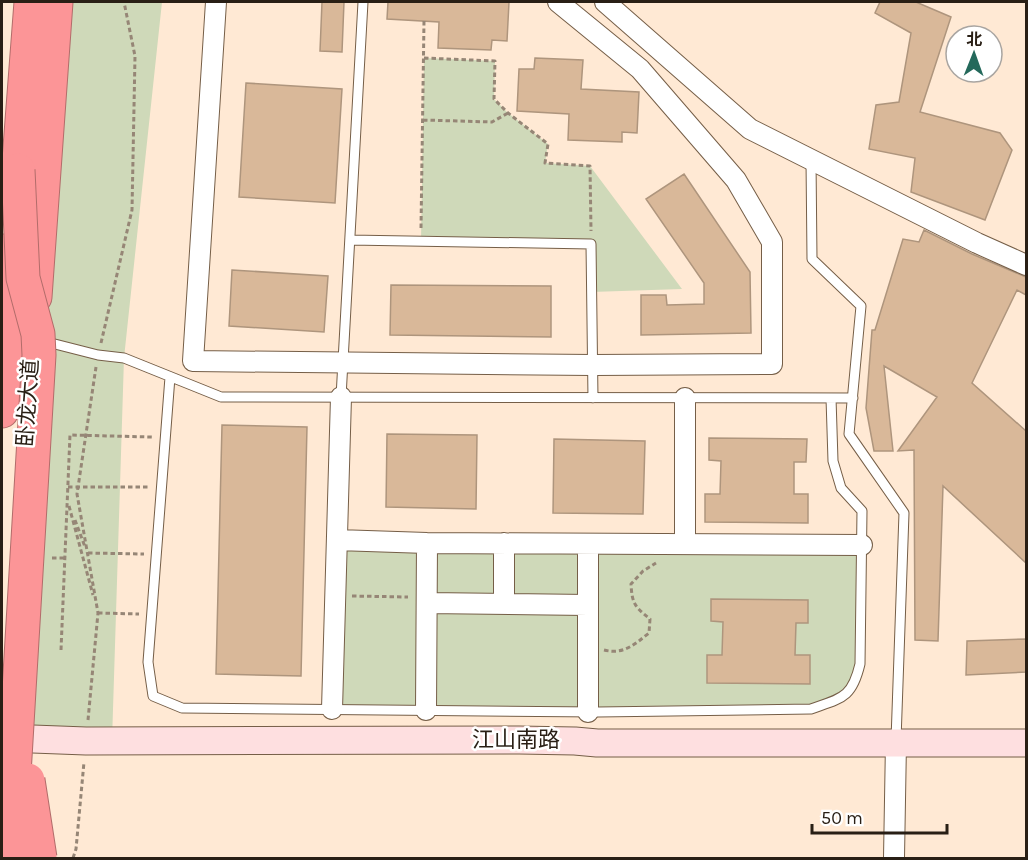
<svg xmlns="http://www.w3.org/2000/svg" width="1028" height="860" font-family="Karla,'Noto Sans SC',sans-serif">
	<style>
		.green { fill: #cfd9b9 }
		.building { fill: #d9b899; stroke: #ae957d; stroke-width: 1.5 }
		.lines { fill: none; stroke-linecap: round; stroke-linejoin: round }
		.lane-casing { stroke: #755e47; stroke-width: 11 }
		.street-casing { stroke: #755e47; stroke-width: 22 }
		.secondary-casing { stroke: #755e47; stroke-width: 29 }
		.highway-casing { stroke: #b26c6a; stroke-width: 35 }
		.path { stroke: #968676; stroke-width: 3; stroke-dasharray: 4.5 3; stroke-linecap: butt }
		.lane { stroke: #fff; stroke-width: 9 }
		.street { stroke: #fff; stroke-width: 20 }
		.secondary { stroke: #fedfe0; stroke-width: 27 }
		.highway { stroke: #fc9597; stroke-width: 33 }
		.highway-bridge-casing { stroke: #b26c6a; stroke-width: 35; stroke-linecap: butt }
		.path-bridge { stroke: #968676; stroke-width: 3; stroke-dasharray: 4.5 3; stroke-linecap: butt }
		.highway-bridge { stroke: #fc9597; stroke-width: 33 }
		.labels { text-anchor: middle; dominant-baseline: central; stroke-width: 5; stroke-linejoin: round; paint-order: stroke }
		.street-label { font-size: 22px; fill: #291f15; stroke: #fff }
	</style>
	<rect width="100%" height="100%" fill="#ffe9d4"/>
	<!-- green -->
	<path class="green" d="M68,2H162L124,358L112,741L6,738Z
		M424,58L495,61L494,99L508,113L548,144L545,163L590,166L682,289L591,292V245L421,241Z
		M337,540L862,545L860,664L841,699L811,709H332Z"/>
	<!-- building -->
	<path class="building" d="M322,2H344L342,52L320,51Z
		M388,2H509L507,41L492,40L491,50L438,48L439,22L387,19Z
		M880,2H916L951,17L920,112L1000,133L1012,150L985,220L911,192L915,158L869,149L876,105L899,102L911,33L875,13Z
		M535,58L583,60L581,89L639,92L637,133L622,132V142L568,140L569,114L517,111L519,69H534Z
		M246,83L342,89L335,203L239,197Z
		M684,174L750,272L751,333L641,335V295H666L667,305L704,304V283L646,199Z
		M924,230L972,254L1026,277V295L1017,290L972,383L1026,431V563L943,486L938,641L915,640L914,450L898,451L937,397L884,366L893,451H874L866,408L872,330H875L903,239L919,242Z
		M232,270L328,276L324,332L229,326Z
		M391,285L551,286V337L390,335Z
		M222,425L307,427L301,676L216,674Z
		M387,434L477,435L476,509L386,507Z
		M709,438L807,439L806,462H794V494H808V523L705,522V494H720L721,461L709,460Z
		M554,439L645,441L643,514L553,513Z
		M711,599L808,600V623H796L795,655H810V684L707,683V655H722L723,622L711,621Z
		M1026,639V672L966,675L967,641Z"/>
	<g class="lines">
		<!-- lane casing -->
		<g class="lane-casing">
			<path id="lane" d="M811,160L812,259L861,306L849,434L904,513L896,740
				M350,240L591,244L593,398
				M43,341L98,355L124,358L221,397L853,398
				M170,377L148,662L153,696L182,708L598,712L811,709C842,698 852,698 860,664L862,511L841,488L833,461L831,398
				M341,397L363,2"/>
		</g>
		<!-- street casing -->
		<g class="street-casing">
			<path id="street" d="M216,2L193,361L593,365L772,364V242L736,180L640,69L558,2
				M605,2L750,129L977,243L1026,265
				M337,540L427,543L862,545
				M504,543V604
				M588,544V712
				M685,544V398
				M427,603L588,605
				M332,709L341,397
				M426,710L427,543
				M894,858L896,742"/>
		</g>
		<!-- secondary casing -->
		<g class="secondary-casing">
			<path id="secondary" d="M6,738L86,741L519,740L575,741L597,743H1026"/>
		</g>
		<!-- highway casing -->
		<g class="highway-casing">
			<path id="highway" d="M16,200L31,2
				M35,297L56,2
				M2,411L13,248"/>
		</g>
		<!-- path -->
		<path class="path" d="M424,58L495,61L494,99L508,113L548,144L545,163L590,166L591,231
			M423,120L492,122L508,113
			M421,228L424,21
			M101,343L132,210L135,56L124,2
			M68,487H148
			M69,506L93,595
			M75,520L85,547
			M88,553L144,554
			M352,596L408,597
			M98,613L139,614
			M61,650L70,435L152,437
			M604,650C624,655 635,644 649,633L650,619C635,607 632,604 631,584L643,571L656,563
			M88,720L98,613L77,494L96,367
			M73,858L76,849L84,762"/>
		<!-- lane -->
		<use href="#lane" class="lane"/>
		<!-- street -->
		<use href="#street" class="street"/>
		<!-- secondary -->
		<use href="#secondary" class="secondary"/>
		<!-- highway -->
		<use href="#highway" class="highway"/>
		<!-- highway-bridge casing -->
		<g class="highway-bridge-casing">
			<path id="highway-bridge" d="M28,780L40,858
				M9,858L39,355L38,334L23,278L18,170"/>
		</g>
		<!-- path-bridge -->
		<path class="path-bridge" d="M52,558H65"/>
		<!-- highway-bridge -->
		<use href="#highway-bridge" class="highway-bridge"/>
	</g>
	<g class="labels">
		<!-- street labels -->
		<g class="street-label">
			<text transform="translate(28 403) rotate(-86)">卧龙大道</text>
			<text x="516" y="740">江山南路</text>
		</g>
	</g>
	<!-- border -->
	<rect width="1028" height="860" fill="none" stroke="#291f15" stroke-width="6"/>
	<!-- north arrow -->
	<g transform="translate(974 54) rotate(1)"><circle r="28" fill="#ffffff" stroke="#a9a5a1" stroke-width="1.5"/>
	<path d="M0-4.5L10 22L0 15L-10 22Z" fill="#24695b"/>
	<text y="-9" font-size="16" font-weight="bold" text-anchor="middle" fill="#291f15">北</text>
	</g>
	<!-- scale -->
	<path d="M812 824v9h135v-9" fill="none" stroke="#291f15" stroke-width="3"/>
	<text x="821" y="824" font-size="18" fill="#291f15" stroke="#ffffff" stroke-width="4.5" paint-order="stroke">50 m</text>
</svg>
